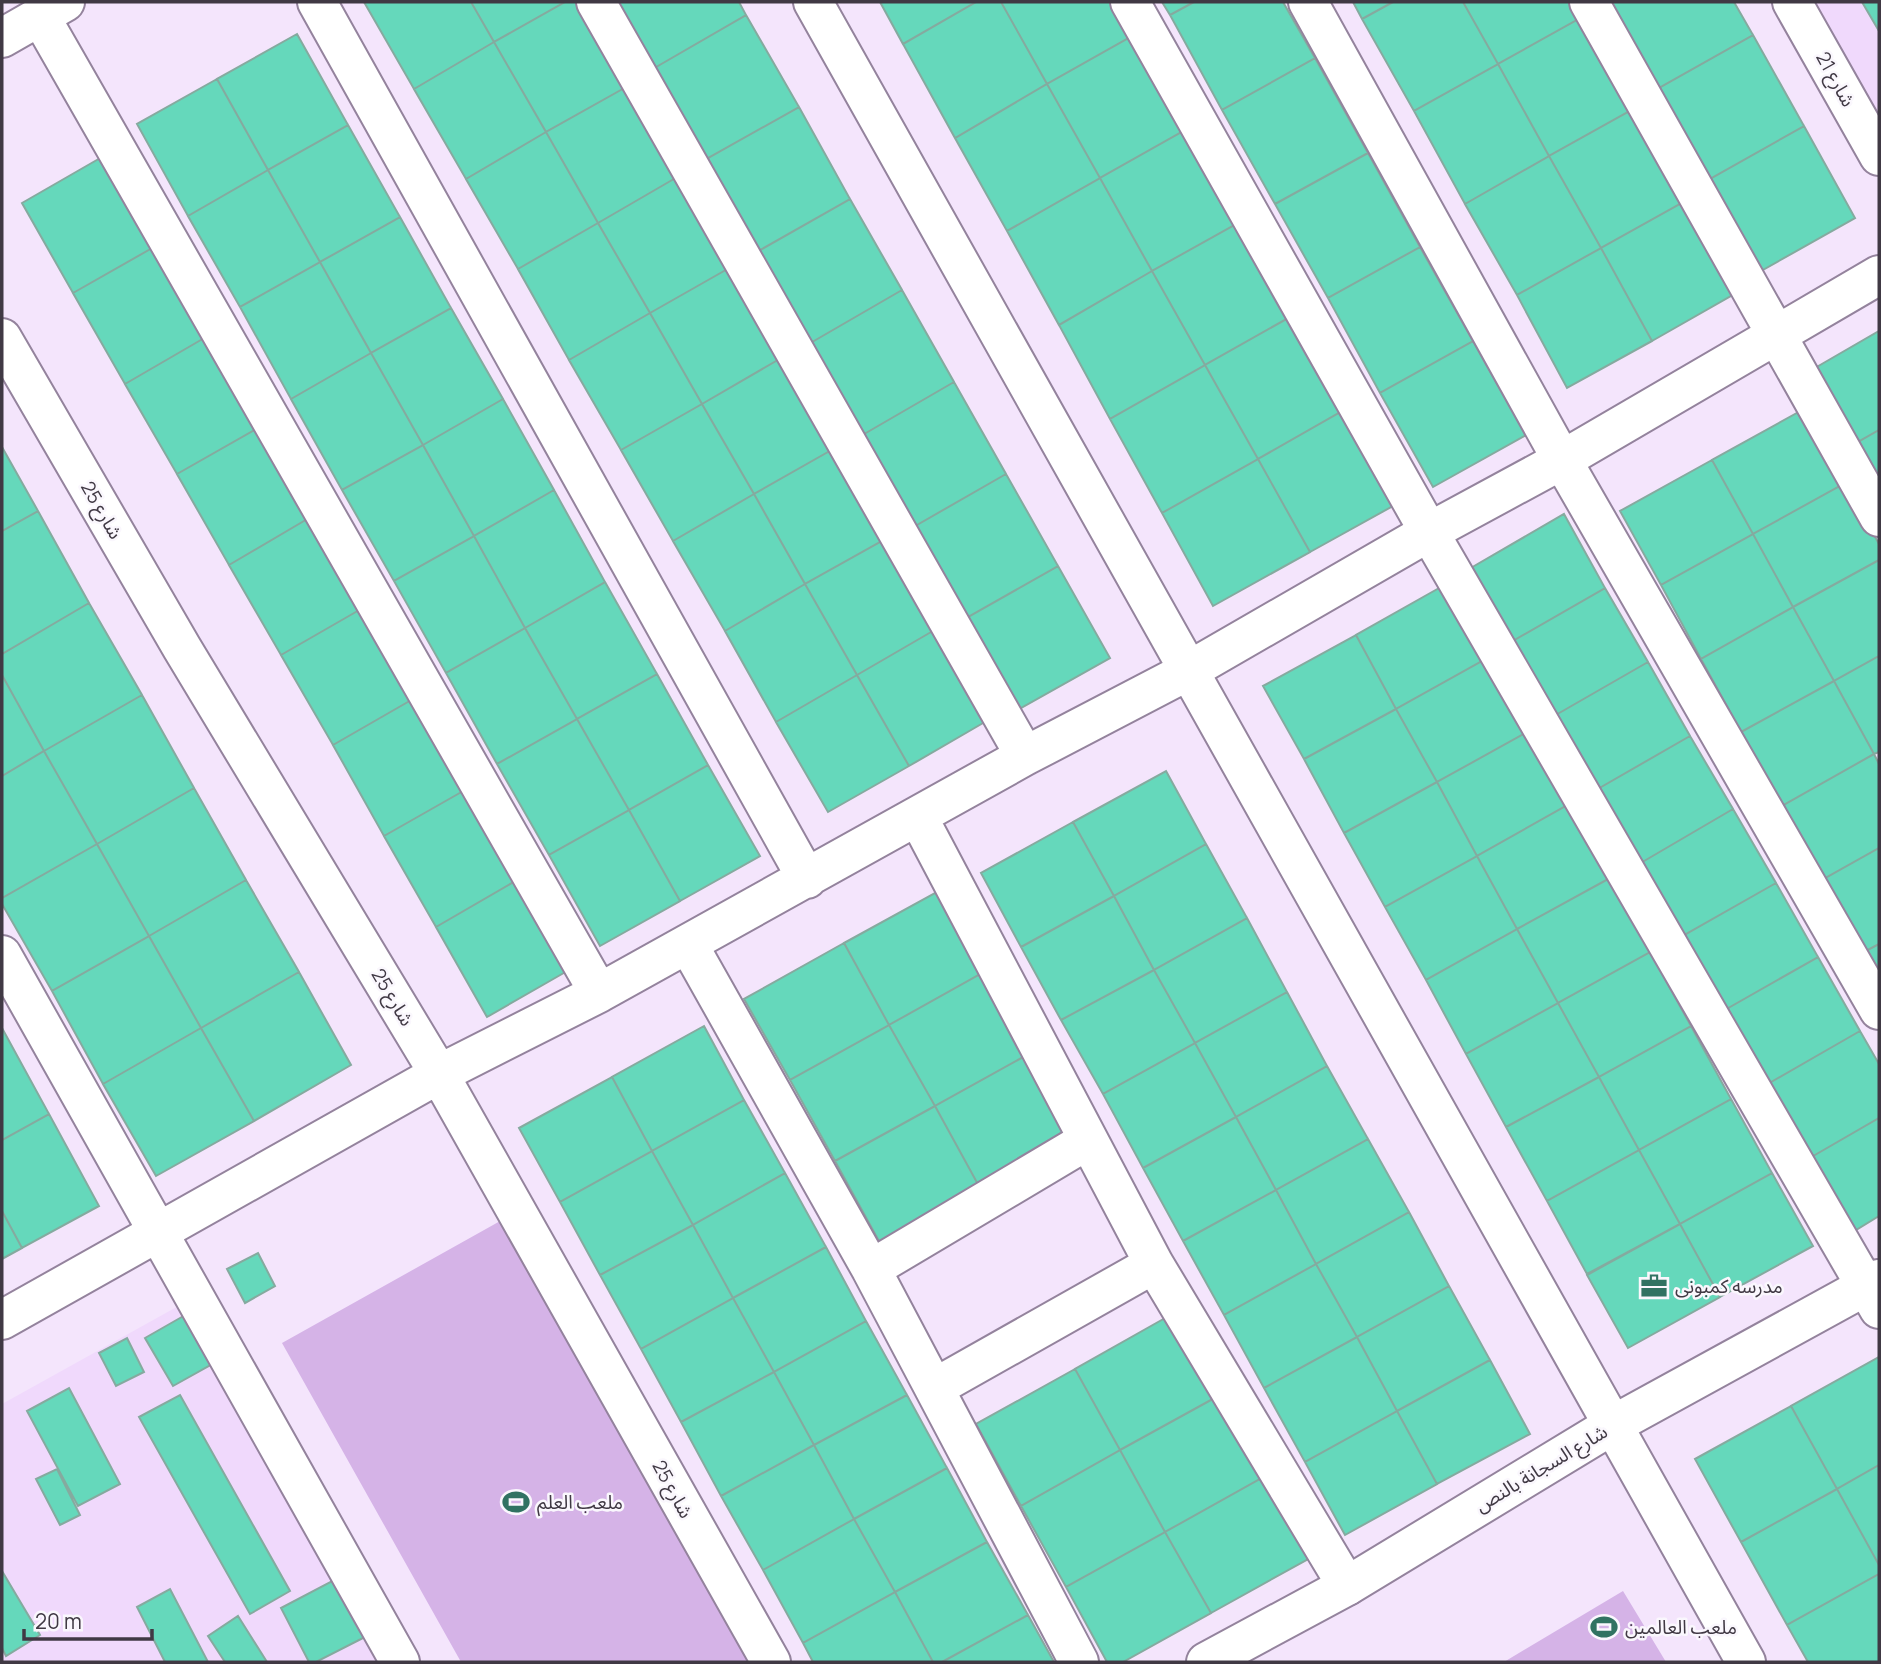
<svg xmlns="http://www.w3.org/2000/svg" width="1881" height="1664" font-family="Manrope,'Noto Sans Arabic',sans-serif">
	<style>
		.built { fill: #f0d9fc }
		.grass { fill: #d5b3e7 }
		.building { fill: #65d8bb; stroke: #85aa9f; stroke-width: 2 }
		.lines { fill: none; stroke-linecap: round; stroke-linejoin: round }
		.street-casing { stroke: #94839d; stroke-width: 42 }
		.secondary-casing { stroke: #94839d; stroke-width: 42 }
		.street { stroke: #fff; stroke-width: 38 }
		.secondary { stroke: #fff; stroke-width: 38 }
		.labels { text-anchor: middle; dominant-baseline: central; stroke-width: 5; stroke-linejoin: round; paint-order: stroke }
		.street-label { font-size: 19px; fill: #403944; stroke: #faf7fd }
		.poi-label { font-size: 19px; fill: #403944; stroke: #faf7fd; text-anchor: start }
	</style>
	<rect width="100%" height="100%" fill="#f4e5fc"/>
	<!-- built -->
	<path class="built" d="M1805,2H1879V141Z
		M182,1304L380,1662H2V1404Z"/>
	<!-- grass -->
	<path class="grass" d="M502,1220L749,1662H461L282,1343Z
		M1623,1591L1666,1662H1504Z"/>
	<!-- building -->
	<path class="building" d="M364,2H471L494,42L414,89Z
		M471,2H565L494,42Z
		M565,2H579L628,86L546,132L494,42Z
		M613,2H739L746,15L651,70Z
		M880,2H976L903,44Z
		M976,2H1001L1047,84L955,138L903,44Z
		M1001,2H1122L1139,32L1047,84Z
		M1162,2H1194L1170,15Z
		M1194,2H1283L1315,58L1222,110L1170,15Z
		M1353,2H1393L1362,19Z
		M1393,2H1463L1498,64L1414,111L1362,19Z
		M1463,2H1574L1582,17L1498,64Z
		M1601,2H1734L1753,35L1652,92Z
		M1862,2H1879V31Z
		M746,15L799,107L703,161L651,70Z
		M1582,17L1633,109L1549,156L1498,64Z
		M1139,32L1192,126L1100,178L1047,84Z
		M297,34L348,125L268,170L217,79Z
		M1753,35L1804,126L1703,183L1652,92Z
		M494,42L546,132L466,179L414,89Z
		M1315,58L1368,153L1275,204L1222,110Z
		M1498,64L1549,156L1465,204L1414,111Z
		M217,79L268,170L188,216L137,124Z
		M1047,84L1100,178L1007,231L955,138Z
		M628,86L679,176L598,223L546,132Z
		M799,107L850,199L755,253L703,161Z
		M1633,109L1685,201L1601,248L1549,156Z
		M348,125L400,217L320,262L268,170Z
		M1192,126L1245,219L1152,271L1100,178Z
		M1804,126L1855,218L1754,275L1703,183Z
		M546,132L598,223L518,269L466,179Z
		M1368,153L1420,247L1328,298L1275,204Z
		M1549,156L1601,248L1517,295L1465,204Z
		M102,157L154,247L73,293L22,203Z
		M268,170L320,262L240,307L188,216Z
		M679,176L731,267L650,313L598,223Z
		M1100,178L1152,271L1059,325L1007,231Z
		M850,199L902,290L807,345L755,253Z
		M1685,201L1736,293L1652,341L1601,248Z
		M400,217L451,308L371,353L320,262Z
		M1245,219L1297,313L1205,365L1152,271Z
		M598,223L650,313L569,360L518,269Z
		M154,247L206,337L125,384L73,293Z
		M1420,247L1473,341L1380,393L1328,298Z
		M1601,248L1652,341L1567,388L1517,295Z
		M320,262L371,353L291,399L240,307Z
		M731,267L783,357L702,404L650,313Z
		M1152,271L1205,365L1110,419L1059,325Z
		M902,290L954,382L859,437L807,345Z
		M451,308L503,399L423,445L371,353Z
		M650,313L702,404L621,450L569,360Z
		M1297,313L1349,407L1258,459L1205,365Z
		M1879,331V430L1851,446L1808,372Z
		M206,337L258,428L177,474L125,384Z
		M1473,341L1526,435L1433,487L1380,393Z
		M371,353L423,445L342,490L291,399Z
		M783,357L835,448L754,494L702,404Z
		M1205,365L1258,459L1162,513L1110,419Z
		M954,382L1006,474L910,529L859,437Z
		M503,399L554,490L474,536L423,445Z
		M702,404L754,494L673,541L621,450Z
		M1349,407L1402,501L1310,552L1258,459Z
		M1804,409L1845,483L1753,534L1712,460Z
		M258,428L309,518L229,565L177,474Z
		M1879,430V496L1851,446Z
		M423,445L474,536L394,581L342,490Z
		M2,447L38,511L2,531Z
		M835,448L887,538L805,584L754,494Z
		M1258,459L1310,552L1213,606L1162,513Z
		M1712,460L1753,534L1661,585L1620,511Z
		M1006,474L1058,566L963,620L910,529Z
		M1845,483L1879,544V560L1793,607L1753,534Z
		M554,490L605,582L525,628L474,536Z
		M754,494L805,584L725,631L673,541Z
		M38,511L89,603L2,654V531Z
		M1564,514L1605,588L1511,642L1469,569Z
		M309,518L361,609L281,655L229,565Z
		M1753,534L1793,607L1701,659L1661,585Z
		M474,536L525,628L446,673L394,581Z
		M887,538L938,628L857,675L805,584Z
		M1879,560V656L1834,681L1793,607Z
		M1058,566L1110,658L1014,712L963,620Z
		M605,582L657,674L577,719L525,628Z
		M1448,583L1489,657L1396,709L1356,635Z
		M805,584L857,675L776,722L725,631Z
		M1605,588L1648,662L1554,716L1511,642Z
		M89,603L142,695L44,751L2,675V654Z
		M1793,607L1834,681L1741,732L1701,659Z
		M361,609L413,699L333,745L281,655Z
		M525,628L577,719L497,764L446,673Z
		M938,628L990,719L909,766L857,675Z
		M1356,635L1396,709L1304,759L1263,686Z
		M1879,656V752L1874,754L1834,681Z
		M1489,657L1529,731L1437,782L1396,709Z
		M1648,662L1690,736L1596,790L1554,716Z
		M657,674L708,765L629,810L577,719Z
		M2,675L44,751L2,776Z
		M857,675L909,766L828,812L776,722Z
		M1834,681L1874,754L1782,806L1741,732Z
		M142,695L194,788L97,844L44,751Z
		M413,699L465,790L384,836L333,745Z
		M1396,709L1437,782L1344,833L1304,759Z
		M577,719L629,810L549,855L497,764Z
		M1529,731L1569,804L1477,856L1437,782Z
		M1690,736L1733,809L1639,864L1596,790Z
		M44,751L97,844L2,898V776Z
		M1874,754L1879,764V848L1822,880L1782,806Z
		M708,765L760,856L680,901L629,810Z
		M1166,771L1206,844L1114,896L1073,822Z
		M1437,782L1477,856L1385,907L1344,833Z
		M194,788L246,880L149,936L97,844Z
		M465,790L517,880L436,927L384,836Z
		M1569,804L1610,878L1517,929L1477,856Z
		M1733,809L1776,883L1681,937L1639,864Z
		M629,810L680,901L600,946L549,855Z
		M1073,822L1114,896L1021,947L981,873Z
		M97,844L149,936L52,991L2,904V898Z
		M1206,844L1247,918L1154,970L1114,896Z
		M1879,848V944L1862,953L1822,880Z
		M1477,856L1517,929L1426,980L1385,907Z
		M1610,878L1650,952L1558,1003L1517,929Z
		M246,880L299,972L201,1028L149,936Z
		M517,880L569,970L487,1017L436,927Z
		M1776,883L1818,957L1723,1011L1681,937Z
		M944,888L989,969L889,1025L844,943Z
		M1114,896L1154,970L1061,1020L1021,947Z
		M1247,918L1287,992L1195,1043L1154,970Z
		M1517,929L1558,1003L1466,1054L1426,980Z
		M149,936L201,1028L103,1084L52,991Z
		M844,943L889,1025L790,1080L744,999Z
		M1879,944V983L1862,953Z
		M1650,952L1691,1026L1599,1077L1558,1003Z
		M1818,957L1860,1031L1766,1085L1723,1011Z
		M989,969L1034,1051L935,1106L889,1025Z
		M1154,970L1195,1043L1103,1094L1061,1020Z
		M299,972L351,1065L254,1121L201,1028Z
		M1287,992L1327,1066L1236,1117L1195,1043Z
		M1558,1003L1599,1077L1506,1127L1466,1054Z
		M889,1025L935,1106L835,1161L790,1080Z
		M704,1026L744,1100L652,1151L612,1077Z
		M1691,1026L1731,1099L1639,1150L1599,1077Z
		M2,1028L49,1114L2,1140Z
		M201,1028L254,1121L156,1176L103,1084Z
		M1860,1031L1879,1064V1118L1808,1159L1766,1085Z
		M1195,1043L1236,1117L1143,1168L1103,1094Z
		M1034,1051L1080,1132L980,1188L935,1106Z
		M1327,1066L1368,1139L1276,1190L1236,1117Z
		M612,1077L652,1151L560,1202L519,1128Z
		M1599,1077L1639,1150L1547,1201L1506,1127Z
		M1731,1099L1772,1173L1680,1224L1639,1150Z
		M744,1100L785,1173L693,1225L652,1151Z
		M935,1106L980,1188L880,1243L835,1161Z
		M49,1114L99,1206L22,1248L2,1211V1140Z
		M1236,1117L1276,1190L1183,1241L1143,1168Z
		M1879,1118V1216L1851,1233L1808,1159Z
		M1368,1139L1409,1212L1316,1264L1276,1190Z
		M1639,1150L1680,1224L1587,1274L1547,1201Z
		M652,1151L693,1225L600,1275L560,1202Z
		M785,1173L826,1247L733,1298L693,1225Z
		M1772,1173L1813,1246L1720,1297L1680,1224Z
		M1276,1190L1316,1264L1224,1315L1183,1241Z
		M2,1211L22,1248L2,1259Z
		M1409,1212L1449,1286L1357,1337L1316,1264Z
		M1680,1224L1720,1297L1628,1348L1587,1275Z
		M693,1225L733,1298L641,1349L600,1275Z
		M826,1247L866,1321L774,1372L733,1298Z
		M258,1253L275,1286L245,1303L227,1269Z
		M1316,1264L1357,1337L1264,1388L1224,1315Z
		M1449,1286L1490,1360L1397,1411L1357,1337Z
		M733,1298L774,1372L681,1422L641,1349Z
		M1174,1313L1220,1395L1120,1450L1075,1369Z
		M187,1314L214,1363L173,1386L145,1338Z
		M866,1321L907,1395L814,1445L774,1372Z
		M1357,1337L1397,1411L1305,1462L1264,1388Z
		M127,1338L144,1372L116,1386L99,1353Z
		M1879,1357V1465L1837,1489L1791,1406Z
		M1490,1360L1530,1434L1437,1484L1397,1411Z
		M1075,1369L1120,1450L1021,1506L976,1424Z
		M774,1372L814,1445L721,1496L681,1422Z
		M69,1388L120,1484L78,1506L27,1411Z
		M180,1395L290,1591L250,1614L139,1417Z
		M907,1395L947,1468L854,1519L814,1445Z
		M1220,1395L1265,1476L1165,1532L1120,1450Z
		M1791,1406L1837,1489L1741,1542L1695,1459Z
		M1397,1411L1437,1484L1345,1535L1305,1462Z
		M814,1445L854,1519L763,1570L721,1496Z
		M1120,1450L1165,1532L1066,1587L1021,1506Z
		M1879,1465V1565L1837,1489Z
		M947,1468L987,1542L895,1592L854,1519Z
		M57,1469L80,1515L60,1525L36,1479Z
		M1265,1476L1310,1558L1211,1613L1165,1532Z
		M1837,1489L1879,1565V1574L1787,1625L1741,1542Z
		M854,1519L895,1592L803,1643L763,1570Z
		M1165,1532L1211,1613L1123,1662H1107L1066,1587Z
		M987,1542L1028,1615L942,1662H933L895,1592Z
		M2,1571L40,1635L6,1656L2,1648Z
		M1879,1574V1662H1808L1787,1625Z
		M336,1579L365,1637L316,1662H309L281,1608Z
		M170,1589L208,1662H165L137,1607Z
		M895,1592L933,1662H813L803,1643Z
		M1028,1615L1054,1662H942Z
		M238,1616L267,1662H225L208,1636Z"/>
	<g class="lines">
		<!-- street casing -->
		<g class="street-casing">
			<path id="street" d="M317,2L807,879
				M596,2L1025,756
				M813,2L1746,1662
				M1130,2L1429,532L1879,1309
				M1308,2L1562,460L1879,1010
				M1589,2L1879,517
				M40,16L599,993
				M2,338L182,648L439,1074L771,1662
				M918,817L1154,1264L1347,1586
				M688,944L871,1269L1079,1662
				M2,955L400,1662
				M871,1269L1088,1140
				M2,1320L439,1074L599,993L1025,756L1188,671L1429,532L1562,460L1879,275
				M936,1387L1154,1264"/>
		</g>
		<!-- secondary casing -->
		<g class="secondary-casing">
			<path id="secondary" d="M1792,2L1879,156
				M2,38L65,2
				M1206,1662L1347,1586L1611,1426L1879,1279"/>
		</g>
		<!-- street -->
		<use href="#street" class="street"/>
		<!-- secondary -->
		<use href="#secondary" class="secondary"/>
	</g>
	<!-- icons -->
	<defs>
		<g id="office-bare" transform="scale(2.1)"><path d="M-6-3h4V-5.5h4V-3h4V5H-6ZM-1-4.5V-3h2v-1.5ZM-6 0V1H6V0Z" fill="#317262" stroke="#faf7fd" stroke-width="2.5" paint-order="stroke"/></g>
		<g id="stadium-bare" transform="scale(2.1)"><path d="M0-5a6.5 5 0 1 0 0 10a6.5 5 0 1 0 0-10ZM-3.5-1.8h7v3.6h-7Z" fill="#317262" stroke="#faf7fd" stroke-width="2.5" paint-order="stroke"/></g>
	</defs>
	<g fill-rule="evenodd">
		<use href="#office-bare" x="1654" y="1286"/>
		<use href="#stadium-bare" x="516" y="1502"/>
		<use href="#stadium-bare" x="1604" y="1627"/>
	</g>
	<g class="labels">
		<!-- street labels -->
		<g class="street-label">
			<text transform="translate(1836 79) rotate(61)">شارع 21</text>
			<text transform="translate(102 510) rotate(60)">شارع 25</text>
			<text transform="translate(393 997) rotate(59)">شارع 25</text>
			<text transform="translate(1541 1468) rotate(-31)">شارع السجانة بالنص</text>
			<text transform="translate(673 1489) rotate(61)">شارع 25</text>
		</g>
		<!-- poi labels -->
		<g class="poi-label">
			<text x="1675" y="1286">مدرسه كمبونى</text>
			<text x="537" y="1502">ملعب العلم</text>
			<text x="1625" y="1627">ملعب العالمين</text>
		</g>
	</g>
	<!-- border -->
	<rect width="1881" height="1664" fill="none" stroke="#403944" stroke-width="7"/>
	<!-- scale -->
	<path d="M24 1629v10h128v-10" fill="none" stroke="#403944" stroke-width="3.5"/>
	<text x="35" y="1629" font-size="21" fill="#403944" stroke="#faf7fd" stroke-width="5" paint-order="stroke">20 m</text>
</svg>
